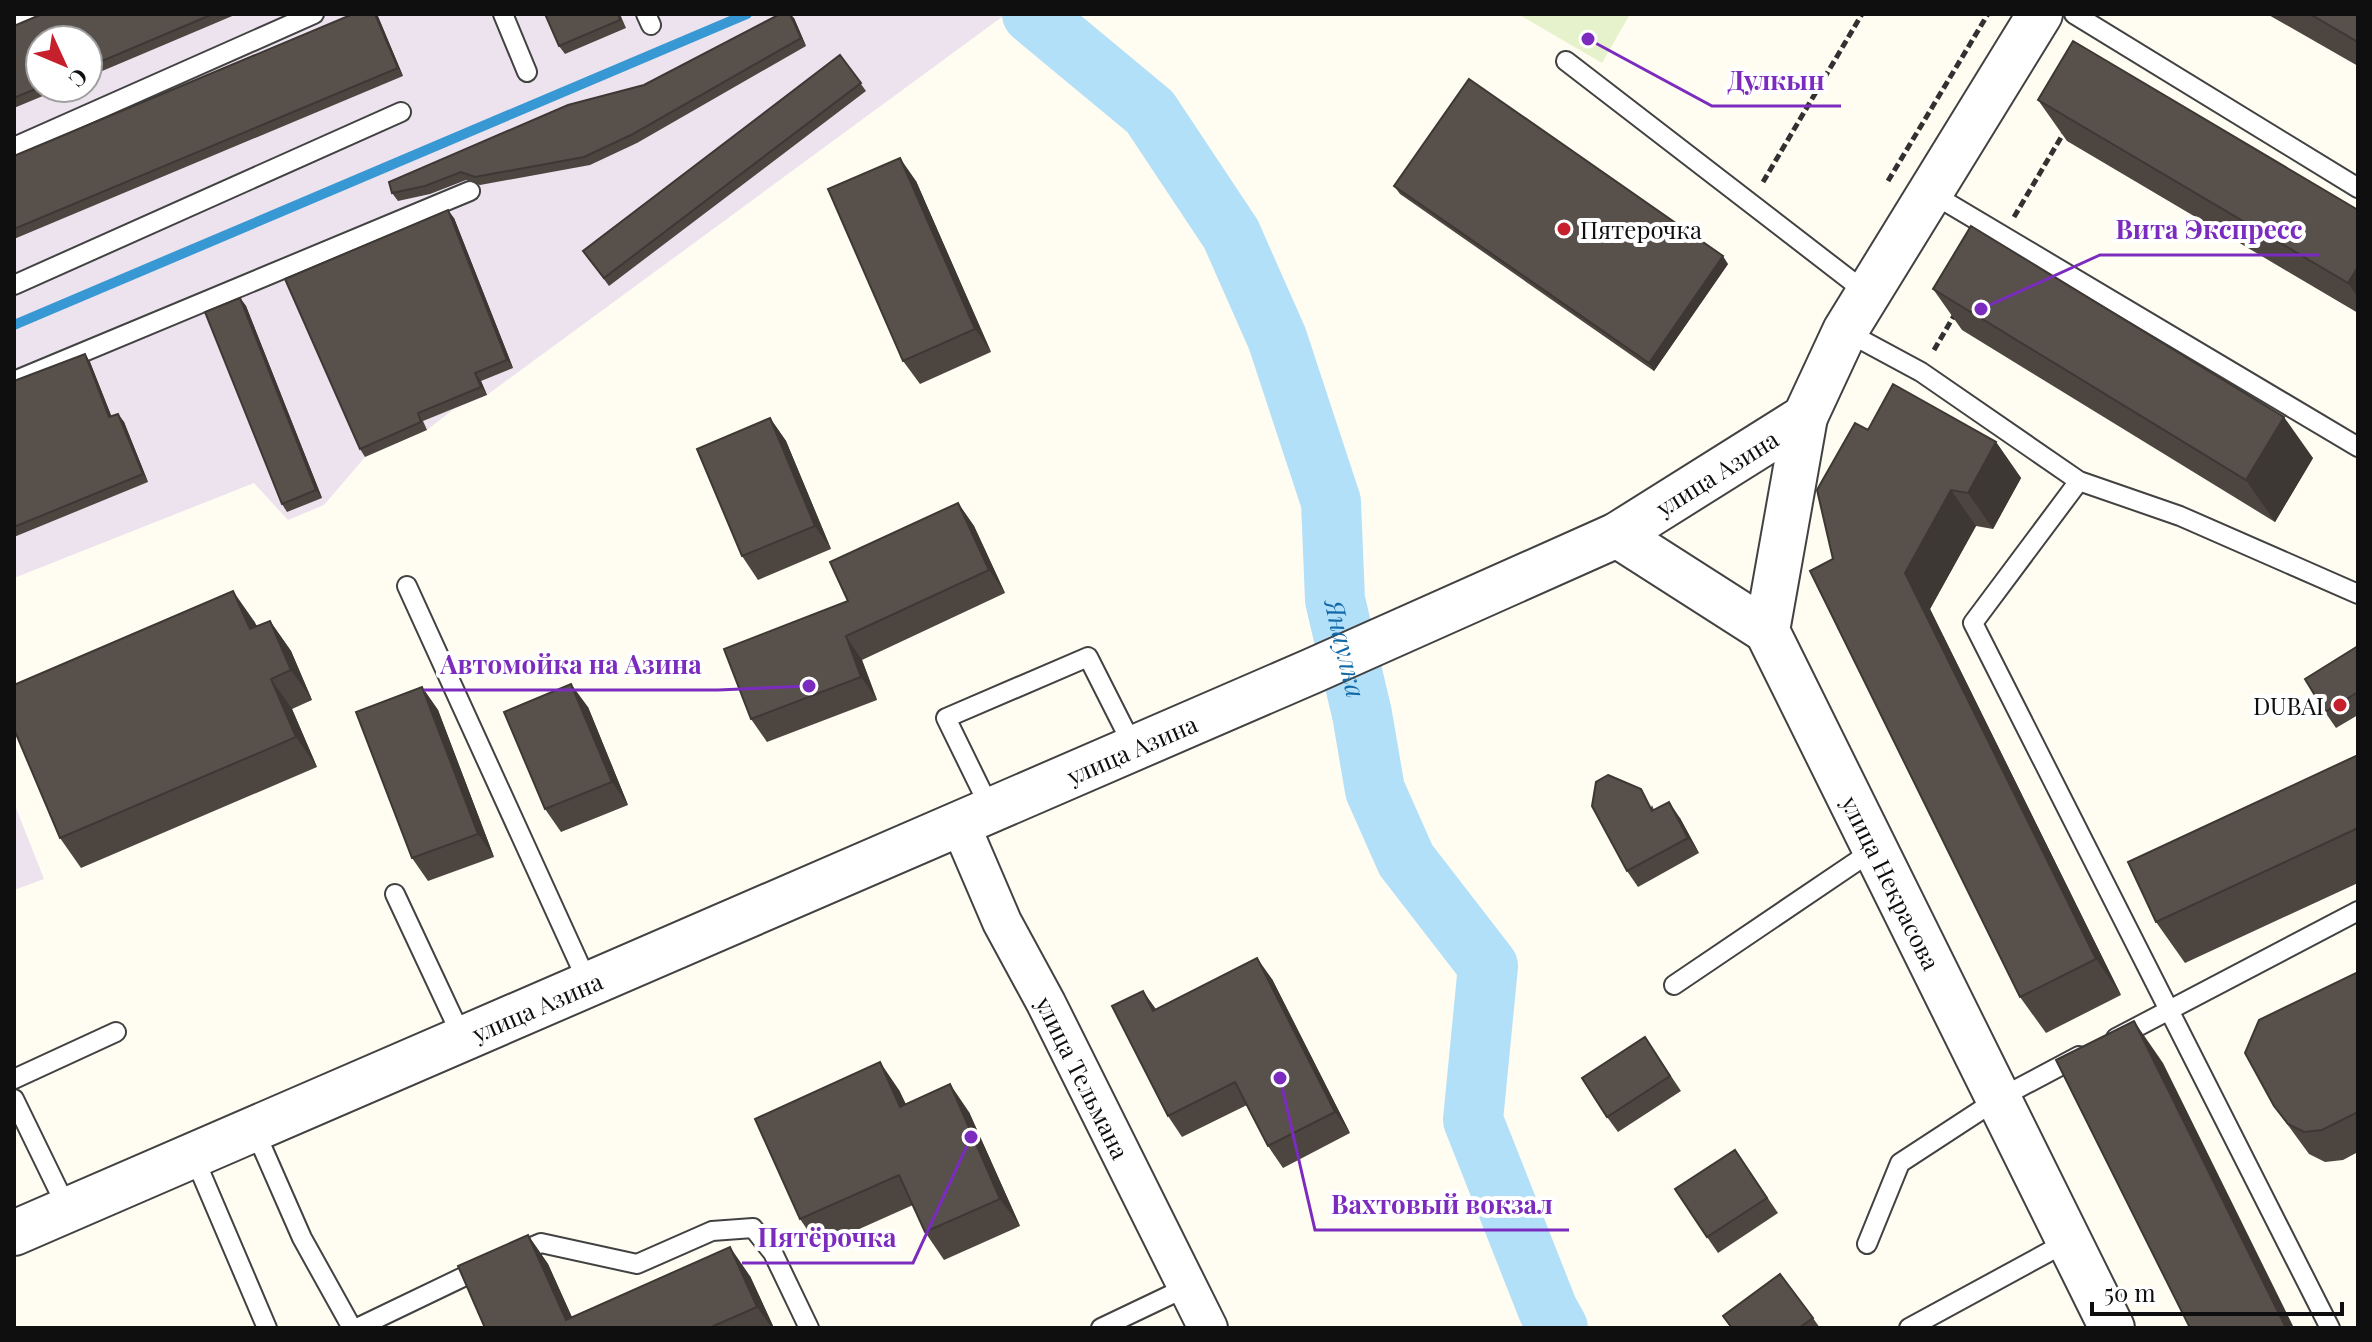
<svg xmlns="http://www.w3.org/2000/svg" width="2372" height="1342" font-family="'Playfair Display',serif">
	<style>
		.industrial { fill: #ece3ee; fill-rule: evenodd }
		.pitch { fill: #e5f2cb }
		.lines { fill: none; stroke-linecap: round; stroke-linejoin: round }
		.stream { stroke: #3798d3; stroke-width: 10 }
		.river { stroke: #b3e0f9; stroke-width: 60 }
		.service-casing { stroke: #424242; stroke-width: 22 }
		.minor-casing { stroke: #424242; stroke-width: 42 }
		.tertiary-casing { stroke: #424242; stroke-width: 48 }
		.path { stroke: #313131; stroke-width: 5; stroke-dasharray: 8 4; stroke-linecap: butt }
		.service { stroke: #fff; stroke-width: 18 }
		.minor { stroke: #fff; stroke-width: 38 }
		.tertiary { stroke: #fff; stroke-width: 44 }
		.wall { fill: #4c4540 }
		.shaded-wall { fill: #3e3834 }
		.building { fill: #58504b; stroke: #3e3834; stroke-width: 2 }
		.poi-dot { fill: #c6202c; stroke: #fff; stroke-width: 3 }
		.labels { text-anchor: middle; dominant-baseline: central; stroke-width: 8; stroke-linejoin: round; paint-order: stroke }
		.poi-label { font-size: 24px; fill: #0f0f0f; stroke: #fff; text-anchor: start }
		.street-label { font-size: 24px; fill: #0f0f0f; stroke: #fff }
		.water-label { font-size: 26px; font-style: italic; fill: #1269a7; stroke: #fff }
		.leader { fill: none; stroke: #7b2cbf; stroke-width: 3 }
		.callout-dot { fill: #7b2cbf; stroke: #fff; stroke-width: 3 }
		.callout-label { font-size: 26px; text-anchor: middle; font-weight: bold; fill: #7b2cbf; stroke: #fff; stroke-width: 8; stroke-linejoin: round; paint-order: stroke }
	</style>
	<rect width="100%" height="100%" fill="#fffcf1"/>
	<!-- industrial -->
	<path class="industrial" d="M14,14H1006L487,395L454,409L427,430L365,457L324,505L288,520L254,483L14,578ZM40,40H88V88H40Z
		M14,803L44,879L14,890Z"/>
	<!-- pitch -->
	<path class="pitch" d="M1518,14H1630L1602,63Z"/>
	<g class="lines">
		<!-- stream -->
		<path class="stream" d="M14,325L747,14"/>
		<!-- river -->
		<path class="river" id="s1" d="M1032,14L1150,112L1231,234L1277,338L1331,502L1335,600L1362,714L1375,790L1406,860L1488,966L1473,1120L1548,1310L1558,1328"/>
		<!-- service casing -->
		<g class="service-casing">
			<path id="service" d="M503,14L527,72
				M646,14L651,25
				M2074,14L2358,188
				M14,19L26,14
				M1566,61L1867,293
				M14,147L314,14
				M1931,193L2358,447
				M14,285L401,112
				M1845,331L1921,372L2079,481L2180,516L2358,594
				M14,381L470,191
				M2079,481L1973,623L2330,1328
				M407,586L588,983
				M991,810L946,718L1088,657L1134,748
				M395,894L462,1037
				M1674,985L1875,849
				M2116,1038L2358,911
				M14,1079L116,1032
				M14,1099L68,1210
				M255,1131L302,1238L352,1328
				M194,1157L267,1328
				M1867,1244L1900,1163L1998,1099L2079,1056
				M515,1254L541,1243L637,1264L712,1231L753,1228L773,1253L809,1328
				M357,1328L484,1267
				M1101,1328L1187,1287
				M1909,1328L2067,1242"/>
		</g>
		<!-- minor casing -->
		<g class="minor-casing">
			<g id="minor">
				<path id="s2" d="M960,824L1002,922L1046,1003L1208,1328"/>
			</g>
		</g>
		<!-- tertiary casing -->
		<g class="tertiary-casing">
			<g id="tertiary">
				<path id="s3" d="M1805,417L1767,631L2112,1328"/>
				<path d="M1617,535L1767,631"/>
				<path id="s4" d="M14,1233L1312,671L1617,535L1805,417L1845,331L2040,14"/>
			</g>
		</g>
		<!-- path -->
		<path class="path" d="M1888,181L1988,14
			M1763,182L1862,14
			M2014,217L2066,129
			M1934,350L1955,314"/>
		<!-- service -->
		<use href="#service" class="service"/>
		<!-- minor -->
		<use href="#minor" class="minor"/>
		<!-- tertiary -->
		<use href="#tertiary" class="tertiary"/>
	</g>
	<!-- wall -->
	<path class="wall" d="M42,14H237L88,77V40H40V88H62L14,108V26Z
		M377,14L403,76L14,239V156Z
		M620,14L626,28L565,54L559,46Z
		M2267,14H2358V66Z
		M794,18L806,46L637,143L590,165L480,185L466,180L430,194L398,201L392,193L644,85Z
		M840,55L866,91L609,286L583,251Z
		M2038,100L2358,210V313L2067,141Z
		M916,181L991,352L920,384L903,361Z
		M1394,186L1728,264L1654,371L1400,194Z
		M454,218L513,368L481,381L487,395L423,421L427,430L365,457L360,449Z
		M1933,289L2313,458L2275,522L1962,330Z
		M240,298L246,306L322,498L287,512L282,504Z
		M85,354L90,362L111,416L118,414L124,422L148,482L14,537V381Z
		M770,418L786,441L831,549L758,580L742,556Z
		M1868,430L1996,442L2021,478L1993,529L1976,526L1930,609L2121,995L2046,1033L2020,997L1833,559Z
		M958,503L974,526L1005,593L862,660L877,700L767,742L751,719L848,601Z
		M254,621L257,626L270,621L291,651L312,700L292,709L317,767L81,868L60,838Z
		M2358,646V715L2336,728L2325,712Z
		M422,687L438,710L494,857L428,881L412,858Z
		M588,707L628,805L561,832L545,809Z
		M2358,755V883L2185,963L2156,922Z
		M1652,805L1654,810L1680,818L1699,853L1638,887L1627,871Z
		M2358,972V1152L2343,1160L2325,1162L2309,1154L2274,1106Z
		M1272,979L1350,1133L1283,1168L1268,1146L1247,1105L1182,1137L1168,1116L1156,1009Z
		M1645,1037L1681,1091L1618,1132L1607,1117Z
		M899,1090L906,1104L969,1112L1020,1226L944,1260L925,1232L913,1205L819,1247L800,1219Z
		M1735,1150L1778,1213L1718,1253L1707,1237Z
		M528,1235L548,1264L572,1318L750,1276L774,1328H485Z
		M1723,1316L1813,1318L1820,1328H1731Z"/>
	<!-- shaded-wall -->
	<path class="shaded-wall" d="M375,14H377L403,76L398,68Z
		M790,14L794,18L806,46L801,38Z
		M900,158L916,181L991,352L975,329Z
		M448,210L454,218L513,368L507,360Z
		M1723,256L1728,264L1654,371L1649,363Z
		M2358,267V297L2348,283Z
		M240,298L246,306L322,498L316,490Z
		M85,354L90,362L115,425L109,417Z
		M475,373L481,381L487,395L481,387Z
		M118,414L124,422L148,482L143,474Z
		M2284,417L2313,458L2275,522L2246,480Z
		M770,418L786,441L831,549L815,526Z
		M1996,442L2021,478L1993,529L1968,493Z
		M1951,490L1976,526L1930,609L2121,995L2096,959L1905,573Z
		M958,503L974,526L1005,593L989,570Z
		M233,591L254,621L271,659L250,629Z
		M270,621L291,651L312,700L291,670Z
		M846,636L862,660L877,700L861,677Z
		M271,679L292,709L317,767L296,737Z
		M571,684L588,707L628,805L612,782Z
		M422,687L438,710L494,857L478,834Z
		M1669,802L1680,818L1699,853L1688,838Z
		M1257,958L1272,979L1350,1133L1335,1112Z
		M1143,991L1158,1012L1153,1011Z
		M2134,1021L2163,1063L2294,1328H2286Z
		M880,1062L899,1090L919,1134L900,1107Z
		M950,1084L969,1112L1020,1226L1000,1199Z
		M528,1235L548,1264L577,1328L566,1320Z
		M730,1247L750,1276L774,1328H772L757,1307Z"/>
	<!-- building -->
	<path class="building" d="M42,14H213L88,67V40H40V87L14,98V26Z
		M353,14H375L398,68L14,229V156Z
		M545,14H618L620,20L559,46Z
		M780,14H790L801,38L631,135L584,157L475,177L461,172L425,186L392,193L389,182L568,105L644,85Z
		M2310,14H2358V42Z
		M2073,41L2358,210V267L2348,283L2038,100Z
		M840,55L861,83L604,278L583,251Z
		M1469,79L1723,256L1649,363L1394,186Z
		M900,158L975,329L903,361L828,189Z
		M448,210L507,360L475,373L481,387L418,413L421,422L360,449L285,279Z
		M1971,226L2284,417L2246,480L1933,289Z
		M240,298L316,490L282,504L205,312Z
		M85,354L109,417L118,414L143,474L14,527V381Z
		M1893,384L1996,442L1968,493L1951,490L1905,573L2096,959L2020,997L1810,571L1833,559L1817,490L1855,423L1868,430Z
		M770,418L815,526L742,556L697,449Z
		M958,503L989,570L846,636L861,677L751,719L724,649L848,601L830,562Z
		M233,591L250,629L270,621L291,670L271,679L296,737L60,838L14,729V685Z
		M2358,646V692L2325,712L2305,679Z
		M571,684L612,782L545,809L504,712Z
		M422,687L478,834L412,858L356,712Z
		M2358,755V828L2156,922L2128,862Z
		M1608,775L1641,789L1652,811L1669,802L1688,838L1627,871L1592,806L1596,782Z
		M1257,958L1335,1112L1268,1146L1235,1082L1168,1116L1112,1006L1143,991L1153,1011Z
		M2358,972V1112L2322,1130L2304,1132L2288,1124L2274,1106L2245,1053L2259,1020Z
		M2134,1021L2286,1328H2190L2056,1060Z
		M1645,1037L1670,1076L1607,1117L1582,1078Z
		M880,1062L900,1107L950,1084L1000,1199L925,1232L899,1175L800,1219L755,1119Z
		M1735,1150L1767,1198L1707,1237L1675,1189Z
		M528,1235L566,1320L730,1247L757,1307L709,1328H485L458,1266Z
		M1780,1274L1813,1318L1799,1328H1732L1723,1316Z"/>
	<!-- markers -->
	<g class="poi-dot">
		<circle cx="1564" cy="229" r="8"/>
		<circle cx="2340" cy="705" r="8"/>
	</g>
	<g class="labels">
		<!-- poi labels -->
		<g class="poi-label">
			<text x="1580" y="229">Пятерочка</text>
			<text x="2324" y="705" text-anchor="end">DUBAI</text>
		</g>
		<!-- street labels -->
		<g class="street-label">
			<text stroke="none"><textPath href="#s4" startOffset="1866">улица Азина</textPath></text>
			<text stroke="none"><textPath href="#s4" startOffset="1218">улица Азина</textPath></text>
			<text stroke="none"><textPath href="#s3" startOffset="498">улица Некрасова</textPath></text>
			<text stroke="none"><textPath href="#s4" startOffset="570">улица Азина</textPath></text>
			<text stroke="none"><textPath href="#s2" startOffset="282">улица Тельмана</textPath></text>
		</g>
		<!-- water labels -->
		<g class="water-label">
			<text stroke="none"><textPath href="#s1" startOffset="734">Янаулка</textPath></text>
		</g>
	</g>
	<!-- callouts -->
	<path class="leader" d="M1588 39L1712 106H1841M1981 309L2100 255H2319M809 686L718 690H424M1280 1078L1315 1230H1569M971 1137L913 1263H742"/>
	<g class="callout-dot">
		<circle cx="1588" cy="39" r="8"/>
		<circle cx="1981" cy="309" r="8"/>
		<circle cx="809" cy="686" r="8"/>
		<circle cx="1280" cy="1078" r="8"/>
		<circle cx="971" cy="1137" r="8"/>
	</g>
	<g class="callout-label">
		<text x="1776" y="90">Дулкын</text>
		<text x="2209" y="239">Вита Экспресс</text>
		<text x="571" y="674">Автомойка на Азина</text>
		<text x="1442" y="1214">Вахтовый вокзал</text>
		<text x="827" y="1247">Пятёрочка</text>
	</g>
	<!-- border -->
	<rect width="2372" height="1342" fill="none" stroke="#0f0f0f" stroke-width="32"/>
	<!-- north arrow -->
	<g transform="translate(64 64) rotate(134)"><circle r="38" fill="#ffffff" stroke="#9f9f9f" stroke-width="2"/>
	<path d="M0-6L14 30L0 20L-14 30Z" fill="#c6202c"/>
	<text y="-12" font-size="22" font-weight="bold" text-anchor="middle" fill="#0f0f0f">С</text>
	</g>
	<!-- scale -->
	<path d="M2092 1302v12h250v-12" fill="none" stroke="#0f0f0f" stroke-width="4"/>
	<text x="2104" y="1302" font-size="24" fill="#0f0f0f" stroke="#ffffff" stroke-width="6" paint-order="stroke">50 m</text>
</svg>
